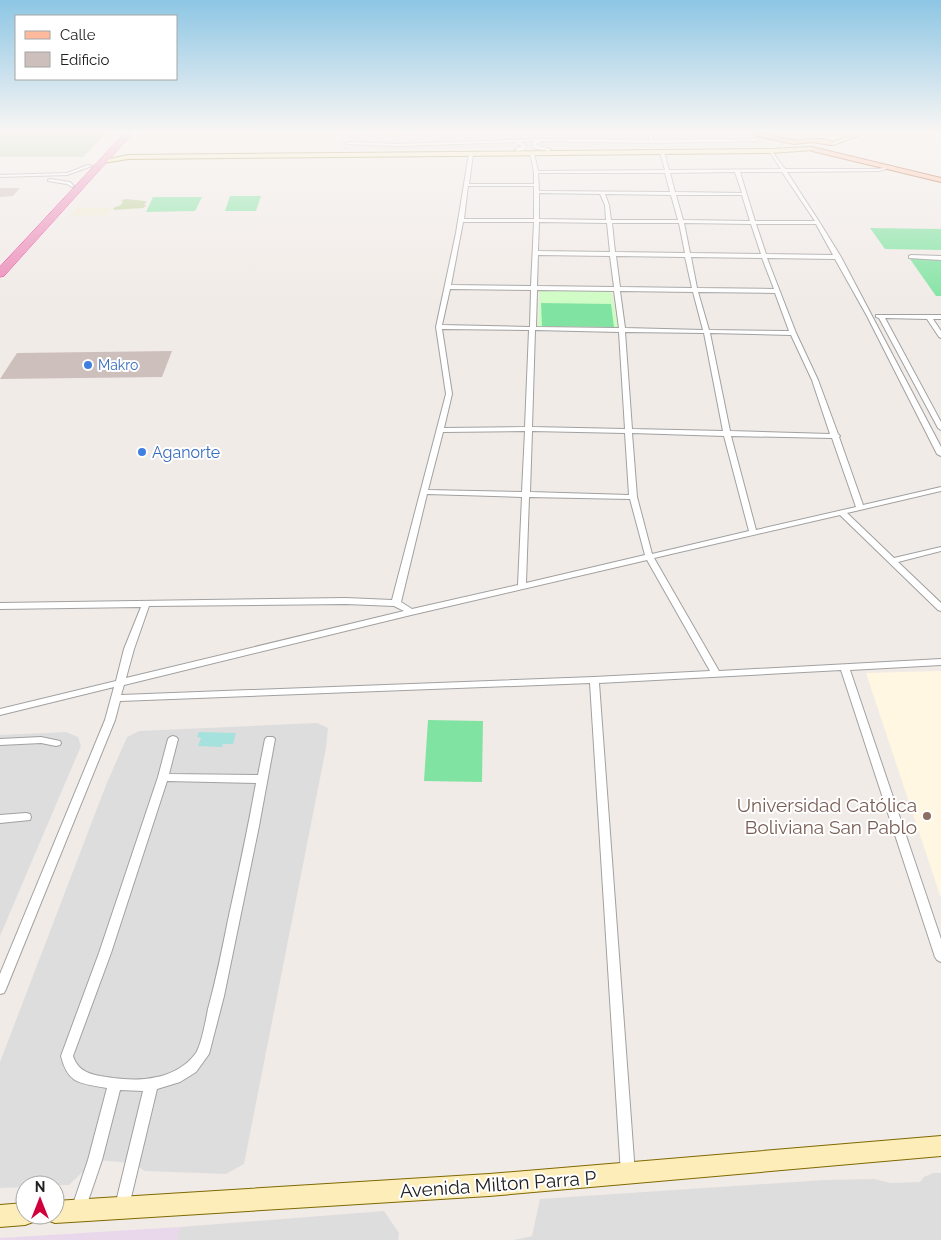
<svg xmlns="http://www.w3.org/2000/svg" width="941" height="1240" font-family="Raleway,sans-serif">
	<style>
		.residential { fill: #deddde }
		.industrial { fill: #e9d8eb }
		.education { fill: #fff7e2 }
		.farmland { fill: #f0ead1 }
		.forest { fill: #bad299 }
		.cemetery { fill: #abcba6 }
		.park { fill: #cefcc3 }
		.pitch { fill: #81e3a2 }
		.water { fill: #a5e1dd }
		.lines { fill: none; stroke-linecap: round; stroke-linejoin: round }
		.stream { stroke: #a5e1dd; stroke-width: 2 }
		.building { fill: #cdbfbc }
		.street-casing { stroke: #a1a1a1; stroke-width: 2 }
		.secondary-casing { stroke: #7f6900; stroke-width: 2 }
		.primary-casing { stroke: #9d3d00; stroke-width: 2 }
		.highway-casing { stroke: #e41f9a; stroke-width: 1 }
		.street { fill: #fff; fill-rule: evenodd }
		.secondary { fill: #fdedb9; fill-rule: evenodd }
		.primary { fill: #ffba9e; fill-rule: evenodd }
		.highway { fill: #eb8bb8; fill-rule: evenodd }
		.shop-dot { fill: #3f7fe0; stroke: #fff; stroke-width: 2 }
		.education-dot { fill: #8d6e63; stroke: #fff; stroke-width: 2 }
		.labels { text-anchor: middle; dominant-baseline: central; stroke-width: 4; stroke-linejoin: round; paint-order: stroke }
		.far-shop-label { font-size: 14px; fill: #366cbe; stroke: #fff; text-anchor: start }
		.shop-label { font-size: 16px; fill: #366cbe; stroke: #fff; text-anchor: start }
		.near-education-label { font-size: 19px; fill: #785e54; stroke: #fff; text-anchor: end }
		.near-street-label { font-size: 19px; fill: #202020; stroke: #fff }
	</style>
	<rect width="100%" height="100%" fill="#f1ebe7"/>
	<!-- residential -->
	<path class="residential" d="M344,133H742L768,139L772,143L771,145L762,147L601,148L530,146L459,149L344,150L338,148Z
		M317,723L328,728L326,748L244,1164L226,1174L145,1171L132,1163L95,1160L69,1185H25V1187L0,1188V1062L106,785L127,737L139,731Z
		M66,732L78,737L81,746L0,936V735Z
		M933,1173H941V1240H514L532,1236L540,1199L825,1180L874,1179L891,1183L920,1182L924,1177Z
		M384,1211L399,1233L398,1240H177L180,1227Z"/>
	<!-- industrial -->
	<path class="industrial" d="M180,1227L177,1240H0V1238Z"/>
	<!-- education -->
	<path class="education" d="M941,671V898L866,673Z"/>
	<!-- farmland -->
	<path class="farmland" d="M77,208H112L106,215L71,216Z"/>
	<!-- forest -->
	<path class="forest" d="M126,199L145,201L147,203L144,204L146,206L143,208L114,210L113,208L121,205L123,201H120Z"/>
	<!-- cemetery -->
	<path class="cemetery" d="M0,133H107L83,157H0Z"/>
	<!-- park -->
	<path class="park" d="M542,290L609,291L612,294L618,327H538L540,291Z"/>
	<!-- pitch -->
	<path class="pitch" d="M230,196H261L256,211H225Z
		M153,197H202L195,211L146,212Z
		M870,228L941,229V250L885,249Z
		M910,259H941V296H936Z
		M541,303L611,304L614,327L542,326Z
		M428,720L483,721L482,782L424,781Z"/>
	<!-- water -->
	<path class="water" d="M199,732L236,733L233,744H223L222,747L198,746L201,738L197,737Z"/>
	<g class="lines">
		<!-- stream -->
		<path class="stream" d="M778,147L784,143L781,141"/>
	</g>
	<!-- building -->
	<path class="building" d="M0,188H20L13,196L0,197Z
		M172,351L162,377L0,379L17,353Z"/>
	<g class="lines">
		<!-- street casing -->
		<g class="street-casing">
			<path id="street" d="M352,133H432L430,134L351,135Z
				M647,133H651L654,140L757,139L759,140L757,141L653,143L541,141L536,144L537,146L551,149L549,151L533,148L532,143L534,141L520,142L527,146L524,150L517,151L515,149L522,146L514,142L397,146L348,144L346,143L348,142L397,144L540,139L650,140Z
				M771,150L785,169H879L892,166L894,167L879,171L787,172L820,223L841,257L941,447V456L937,454L867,316L835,259L767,258L796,333L818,380L838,434L840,436L839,437L863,505L941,487V491L847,513L894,558L941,547V551L898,562L941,603V611L938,610L840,515L654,558L719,671L941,659V665L850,670L941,939V962L937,960L935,957L841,670L599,683L635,1174L633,1179L628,1181L623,1179L621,1174L590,683L120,701L115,720L6,989L4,993L0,994V974L105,720L114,687L0,715V709L116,681L124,649L141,607L0,609V603L346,598L392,600L446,394L436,327L456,233L469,153L473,154L469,184H534V172L530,153L532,152L534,153L538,171L665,170L660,152L662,151L664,152L669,170L781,169L769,151ZM735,172L742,193L675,192L670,173ZM740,172H782L815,221H755ZM538,173H665L670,192L539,191ZM468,186H534V219H464ZM539,193L600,194L605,205L606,220L539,219ZM605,194L671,195L678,220H611L609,205ZM676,195H742L750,221L683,220ZM463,222H534L531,286L451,285ZM539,222L607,223L610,252L538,251ZM612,223H679L685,253L615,252ZM684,223L751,224L761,254L690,253ZM756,224H816L833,255L766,254ZM538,255L610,256L614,287L537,286ZM616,256L685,257L692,288L620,287ZM691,257L762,258L774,289L697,288ZM450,289L531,290L530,327L442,325ZM537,290L614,291L619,328L536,327ZM620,291L693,292L703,330L625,328ZM698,292L775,293L789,331L709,330ZM442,329L529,330L525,427L444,428L452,394ZM535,330L619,332L625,429L532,427ZM625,332L704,333L723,431L632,429ZM710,333L791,335L812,380L830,434L730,431ZM525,431L522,492L428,490L443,432ZM532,431L625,433L629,495L530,492ZM632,433L724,436L749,531L652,554L637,497ZM731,436L832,438L856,507L756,530ZM427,494L522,497L518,585L412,609L401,602ZM529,497L630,499L645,555L526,583ZM647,560L710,671L594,677L121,695L124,685L411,615ZM346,604L394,606L404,611L126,678L134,649L149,606Z
				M88,165L92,166L67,175L0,177V175L67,173Z
				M50,179L70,182L74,186L72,187L67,184L48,181V180Z
				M911,255L941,256V260L909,258V256Z
				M876,315H941V319H933L941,331V338L939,337L927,319L885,318L941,422V430L938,428L879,318L876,317Z
				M173,736L176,737L178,739L169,774L258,775L265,739L267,737H273L275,739L259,826L224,996L209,1054L196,1072L180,1082L157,1089L129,1206L127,1211L122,1213L117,1211L115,1206L143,1091L120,1090L102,1160L85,1210L83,1215L78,1217L73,1215L71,1210L88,1160L107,1088C81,1083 68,1085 61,1056L99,953L158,777L168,739L170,737ZM167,781L256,783C248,829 238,874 228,920C222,950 216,980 208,1009C206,1020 201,1045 196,1053C177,1079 142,1082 113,1078C96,1075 79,1075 73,1056L111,953Z
				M41,737L60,741L61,743L60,745L56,746L41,743L0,745V739Z
				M26,813L30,814L31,817L30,820L0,823V815Z"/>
		</g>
		<!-- secondary casing -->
		<g class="secondary-casing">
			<path id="secondary" d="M857,133H865L833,145L828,144Z
				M811,147L814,149L813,150L771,153L128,159L103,163L100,161L128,155L771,149Z
				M941,1136V1156L489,1196L55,1223L47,1220L45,1215H55V1201L489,1174Z
				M25,1203V1215H36L33,1222L25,1225L0,1227V1205Z"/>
		</g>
		<!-- primary casing -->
		<g class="primary-casing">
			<path id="primary" d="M752,133C767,133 780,139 795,140C808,140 822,136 834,143L830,145L812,142L794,144L752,135Z
				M812,147L941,178V182L812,151Z"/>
		</g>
		<!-- highway casing -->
		<g class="highway-casing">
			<path id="highway" d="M125,133H133L4,276L0,277V267Z"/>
		</g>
		<!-- street -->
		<use href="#street" class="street"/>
		<!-- secondary -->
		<use href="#secondary" class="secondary"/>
		<!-- primary -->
		<use href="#primary" class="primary"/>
		<!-- highway -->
		<use href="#highway" class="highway"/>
	</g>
	<!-- sky -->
	<linearGradient id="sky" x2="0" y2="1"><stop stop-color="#8dc6e4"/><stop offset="0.43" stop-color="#f9f6f4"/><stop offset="1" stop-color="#f9f6f4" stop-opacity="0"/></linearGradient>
	<rect width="941" height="306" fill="url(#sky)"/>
	<!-- markers -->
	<g class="shop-dot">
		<circle cx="88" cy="365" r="5"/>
		<circle cx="142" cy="452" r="5"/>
	</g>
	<circle class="education-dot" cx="927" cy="816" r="5"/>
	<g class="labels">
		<!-- far-shop labels -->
		<g class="far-shop-label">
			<text x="98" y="365">Makro</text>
		</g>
		<!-- shop labels -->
		<g class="shop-label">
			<text x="152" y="452">Aganorte</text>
		</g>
		<!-- near-education labels -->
		<g class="near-education-label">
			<text x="917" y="805">Universidad Católica<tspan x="917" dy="22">Boliviana San Pablo</tspan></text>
		</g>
		<!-- near-street labels -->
		<g class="near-street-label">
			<text transform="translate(498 1184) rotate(-4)">Avenida Milton Parra P</text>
		</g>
	</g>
	<!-- legend -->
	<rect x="15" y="15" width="162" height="65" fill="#ffffff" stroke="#a6a6a6"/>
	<rect x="25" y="31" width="25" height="8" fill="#ffba9e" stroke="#a6a6a6"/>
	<text x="60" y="40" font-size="15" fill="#202020">Calle</text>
	<rect x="25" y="52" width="25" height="15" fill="#cdbfbc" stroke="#a6a6a6"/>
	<text x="60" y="65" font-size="15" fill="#202020">Edificio</text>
	<!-- north arrow -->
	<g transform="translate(40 1200)"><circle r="24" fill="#ffffff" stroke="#a6a6a6"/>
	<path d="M0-4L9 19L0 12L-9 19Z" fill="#d1003a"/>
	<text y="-8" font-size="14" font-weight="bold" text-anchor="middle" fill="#202020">N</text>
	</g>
</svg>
